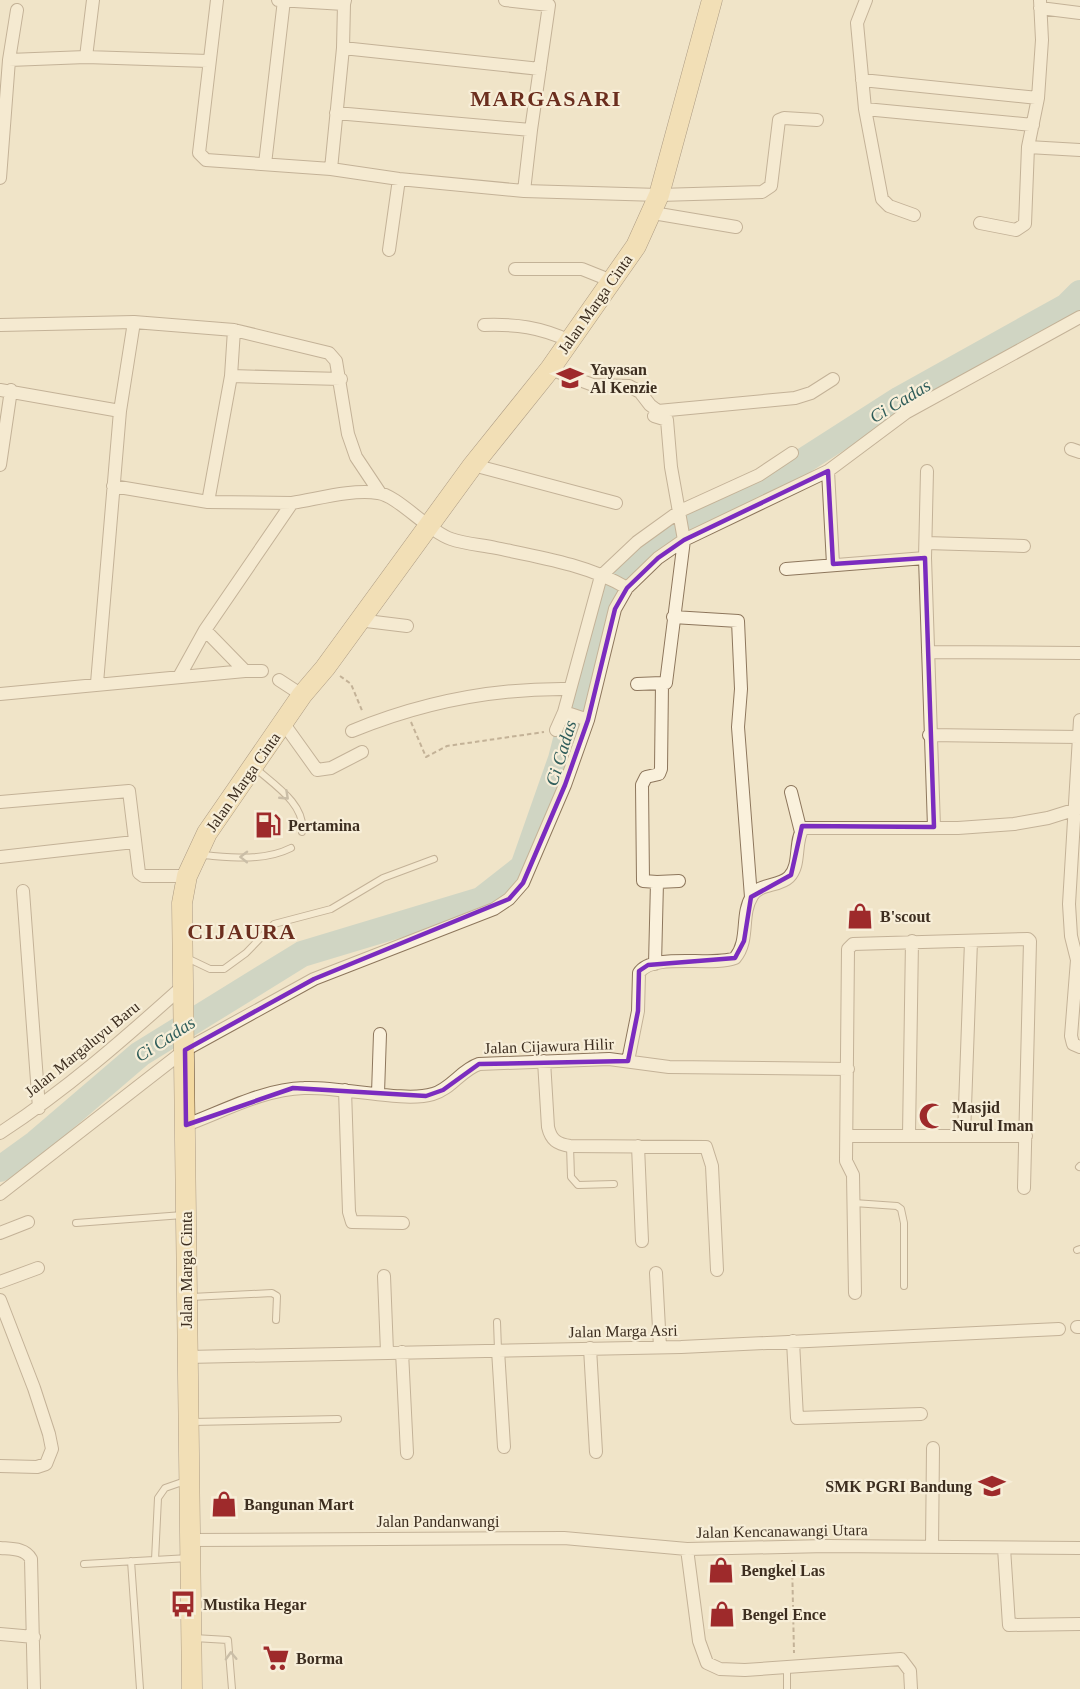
<svg xmlns="http://www.w3.org/2000/svg" width="1080" height="1689" font-family="Georgia,serif">
	<style>
		.lines { fill: none; stroke-linecap: round; stroke-linejoin: round }
		.river { stroke: #a9c4bc; stroke-width: 26 }
		.service-casing { stroke: #8d765c; stroke-width: 8 }
		.minor-casing { stroke: #8d765c; stroke-width: 14 }
		.primary-casing { stroke: #5b4430; stroke-width: 21 }
		.path { stroke: #8d765c; stroke-width: 2; stroke-dasharray: 4.5 3; stroke-linecap: butt }
		.service { stroke: #faf1dc; stroke-width: 6 }
		.minor { stroke: #faf1dc; stroke-width: 12 }
		.primary { stroke: #f3d9a0; stroke-width: 20 }
		.oneway { stroke: #9c907e }
		.marked { fill: none; stroke: #7b2cbf; stroke-width: 4.5; stroke-linejoin: round }
		.labels { text-anchor: middle; dominant-baseline: central; stroke-width: 4.5; stroke-linejoin: round; paint-order: stroke }
		.street-label { font-size: 16px; fill: #3d2e20; stroke: #f7eed8 }
		.poi-label { font-size: 16px; font-weight: bold; fill: #3d2e20; stroke: #f7eed8; text-anchor: start }
		.water-label { font-size: 18px; font-style: italic; fill: #2f5d5a; stroke: #f7eed8 }
		.district-label { font-size: 22px; font-weight: bold; letter-spacing: 1.5px; fill: #6b2e1e; stroke: #f7eed8 }
	</style>
	<rect width="100%" height="100%" fill="#f0e4c8"/>
	<g class="lines">
		<!-- river -->
		<path class="river" d="M0,1169L36,1143L140,1054L302,954L481,900L523,867L561,759L590,646L612,574L690,524L783,474L900,399L1067,306L1080,293"/>
		<!-- service casing -->
		<g class="service-casing">
			<path id="service" d="M254,767C273,784 306,804 302,832
				M201,855C231,857 263,862 291,848
				M187,958L210,969H224L246,953L274,924L331,909L383,878L434,859
				M570,1146L571,1177L578,1185L614,1184
				M1079,1167L1080,1166
				M854,1203L897,1206L901,1209L904,1223V1286
				M76,1223L183,1215
				M1077,1250L1080,1249
				M191,1297L272,1293L277,1296L276,1320
				M497,1322L498,1350
				M192,1422L338,1419
				M155,1560L158,1498L165,1488L188,1480
				M131,1561L140,1689
				M84,1564L189,1558
				M194,1638L228,1640L232,1689
				M787,1669V1689"/>
		</g>
		<!-- minor casing -->
		<g class="minor-casing">
			<path id="minor" d="M217,0L199,153L206,160L331,169L399,179L524,191L659,195L762,192L771,186L779,120L784,118L817,120
				M278,0L344,4L345,0
				M1040,8L1080,13
				M343,48L344,4
				M86,57L93,0
				M9,60L86,57L208,61
				M862,80L1038,98
				M865,109L857,23L866,0
				M336,113L531,130L549,5L505,0
				M1028,147L1080,150
				M265,164L284,0
				M331,169L343,48L540,69
				M0,178L9,60L17,10
				M524,191L531,130
				M653,213L736,227
				M914,215L889,206L882,199L865,109L1033,125
				M980,223L1016,230L1025,224L1028,147L1038,98L1042,40L1040,0
				M389,250L399,179
				M515,269H582L612,281
				M0,325L134,322
				M484,325C516,324 540,327 570,341
				M550,369L593,385L629,386L640,392L650,405L658,411L795,398L811,393L833,379
				M231,376L341,379
				M0,390L120,411
				M654,416L667,420L671,467L684,540L666,683H662L661,769L659,774L646,777L642,785L643,881L657,882L655,964
				M1071,449L1080,452
				M0,465L11,390
				M473,465L616,503
				M828,471L833,564
				M927,471L925,558L934,827
				M113,486L208,502L231,376L234,330L329,353L336,361L348,434L356,457L380,493
				M208,502L292,503
				M926,543L1024,546
				M786,569L925,558
				M673,617L738,621L741,689L738,727L751,897
				M358,620L407,626
				M205,630L292,503C318,499 351,489 378,493C397,495 428,531 451,539C465,544 482,545 496,548C539,557 589,565 627,588
				M928,652L1080,653
				M179,677L205,630L245,671H262
				M279,680L302,695
				M97,683L120,411L134,322L234,330
				M637,684L662,683
				M0,694L245,671
				M564,712L588,720
				M1080,720L1069,904L1071,936L1077,960L1071,1036L1073,1044L1080,1047
				M284,724L317,770L331,768L362,752
				M556,730L564,712L601,576L637,542L680,511L759,475L792,453
				M352,731C420,703 495,688 569,689
				M929,735L1079,737
				M791,792L801,832
				M0,802L129,791L139,873L143,876H187
				M0,857L134,842
				M657,882L679,881
				M23,891L39,1108
				M544,1061L548,1127C551,1140 557,1144 570,1146L706,1147L712,1166L717,1270
				M628,1061L638,1011L639,973C652,952 712,967 735,958C750,940 740,915 752,896C759,883 779,887 789,877C801,865 794,842 803,828H958L1014,824L1048,818L1080,808
				M345,1090L349,1212L352,1222L403,1223
				M378,1093L380,1034
				M186,1125C224,1111 264,1089 304,1088C340,1086 404,1103 433,1094C451,1089 461,1070 479,1064L609,1059L669,1067L848,1069
				M0,1133C66,1090 124,1039 182,987
				M909,1135L912,941
				M964,1135L971,941
				M848,1136H1026
				M638,1146L642,1241
				M0,1194L185,1050L314,979L494,909L509,899L523,883L565,785L588,720L615,609L627,588L658,558L684,540L828,471L907,412L1080,317
				M0,1233L28,1222
				M656,1273L660,1347
				M384,1276L387,1352
				M0,1282L38,1268
				M855,1293L853,1175L846,1161L848,949L853,944L1028,939L1030,941L1024,1188
				M0,1300L34,1388L49,1434L52,1449L46,1464L37,1467L0,1466
				M1077,1327H1080
				M793,1341L797,1418L921,1414
				M590,1348L596,1452
				M498,1350L504,1447
				M402,1352L407,1453
				M187,1357L681,1347L1059,1329
				M189,1540L564,1538L687,1549L827,1546L1080,1548
				M932,1547L933,1448
				M0,1548C12,1549 25,1548 31,1559L34,1689
				M1004,1548L1009,1625L1080,1624
				M687,1549L699,1641L707,1663L720,1669L745,1670L901,1659L910,1671L911,1689
				M0,1634L34,1637"/>
		</g>
		<!-- primary casing -->
		<g class="primary-casing">
			<path id="primary" d="M192,1689L182,903L187,876L207,833L302,695L325,668L473,465L550,369L636,246L659,195L712,0"/>
		</g>
		<!-- path -->
		<path class="path" d="M340,676L351,684L363,713
			M411,722L426,757L447,746L544,732
			M792,1560L794,1653"/>
		<!-- service -->
		<use href="#service" class="service"/>
		<!-- minor -->
		<use href="#minor" class="minor"/>
		<!-- primary -->
		<use href="#primary" class="primary"/>
	</g>
	<!-- one-way arrows -->
	<defs><path id="oneway-chevron" d="M-2-3.5L2.5 0L-2 3.5" fill="none" stroke-width="1.6" stroke-linecap="round" stroke-linejoin="round" transform="scale(1.5)"/></defs>
	<g class="oneway">
		<use href="#oneway-chevron" transform="translate(285 796) rotate(43)"/>
		<use href="#oneway-chevron" transform="translate(244 857) rotate(-179)"/>
		<use href="#oneway-chevron" transform="translate(231 1656) rotate(-92)"/>
	</g>
	<!-- marked area -->
	<path d="M0 0H1080V1689H0ZM828,471L833,564L925,558L934,827L802,826L791,875L751,897L744,941L735,958L648,965L639,971L638,1011L628,1061L479,1064L443,1090L426,1096L293,1088L186,1125L185,1050L314,979L509,899L523,883L565,785L588,720L615,609L627,588L658,558L684,540Z" fill="#f0e4c8" fill-opacity=".55" fill-rule="evenodd"/>
	<path class="marked" d="M828,471L833,564L925,558L934,827L802,826L791,875L751,897L744,941L735,958L648,965L639,971L638,1011L628,1061L479,1064L443,1090L426,1096L293,1088L186,1125L185,1050L314,979L509,899L523,883L565,785L588,720L615,609L627,588L658,558L684,540Z"/>
	<!-- icons -->
	<defs>
		<g id="school-bare" transform="scale(2.07)"><path d="M0-5L7-2L0 1L-7-2ZM-4 1L0 2.5L4 1V4Q0 6-4 4Z" fill="#9e2a2b" stroke="#f7eed8" stroke-width="2.5" paint-order="stroke"/></g>
		<g id="fuel-bare" transform="scale(2.07)"><path d="M-5.5-6h7V0h2V4h1.3V-2.5L3-4.5l.8-.8L6-3V5H2.5V1h-1V6h-7ZM-4.2-4.7v3.2H.2V-4.7Z" fill="#9e2a2b" stroke="#f7eed8" stroke-width="2.5" paint-order="stroke"/></g>
		<g id="shop-bare" transform="scale(2.07)"><path d="M-5-2.5h2.3a2.7 3.5 0 0 1 5.4 0H5L5.5 6h-11ZM-1.5-2.5h3a1.5 2.3 0 0 0-3 0Z" fill="#9e2a2b" stroke="#f7eed8" stroke-width="2.5" paint-order="stroke"/></g>
		<g id="mosque-bare" transform="scale(2.07)"><path d="M3.5-4.9A6 6 0 1 0 3.5 4.9A5 5 0 1 1 3.5-4.9Z" fill="#9e2a2b" stroke="#f7eed8" stroke-width="2.5" paint-order="stroke"/></g>
		<g id="bus-bare" transform="scale(2.07)"><path d="M-5-6H5V4H4V6H2V4H-2V6H-4V4H-5ZM-3.5-4V0h7V-4ZM-3.5 1.2v1.5H-2V1.2ZM2 1.2v1.5H3.5V1.2Z" fill="#9e2a2b" stroke="#f7eed8" stroke-width="2.5" paint-order="stroke"/></g>
		<g id="supermarket-bare" transform="scale(2.07)"><path d="M-6-5.5h2.5l.6 2H6L4.5 2H-2.5L-4.4-4H-6ZM-1.5 3.2a1.3 1.3 0 1 0 .1 0ZM3 3.2a1.3 1.3 0 1 0 .1 0Z" fill="#9e2a2b" stroke="#f7eed8" stroke-width="2.5" paint-order="stroke"/></g>
	</defs>
	<g fill-rule="evenodd">
		<use href="#school-bare" x="570" y="378"/>
		<use href="#fuel-bare" x="268" y="825"/>
		<use href="#shop-bare" x="860" y="916"/>
		<use href="#mosque-bare" x="932" y="1116"/>
		<use href="#school-bare" x="992" y="1486"/>
		<use href="#shop-bare" x="224" y="1504"/>
		<use href="#shop-bare" x="721" y="1570"/>
		<use href="#bus-bare" x="183" y="1604"/>
		<use href="#shop-bare" x="722" y="1614"/>
		<use href="#supermarket-bare" x="276" y="1658"/>
	</g>
	<g class="labels">
		<!-- street labels -->
		<g class="street-label">
			<text transform="translate(595 304) rotate(-55)">Jalan Marga Cinta</text>
			<text transform="translate(243 782) rotate(-55)">Jalan Marga Cinta</text>
			<text transform="translate(549 1046) rotate(-2)">Jalan Cijawura Hilir</text>
			<text transform="translate(82 1049) rotate(-39)">Jalan Margaluyu Baru</text>
			<text transform="translate(186 1270) rotate(-90)">Jalan Marga Cinta</text>
			<text transform="translate(623 1331) rotate(-1)">Jalan Marga Asri</text>
			<text x="438" y="1521">Jalan Pandanwangi</text>
			<text transform="translate(782 1531) rotate(-1)">Jalan Kencanawangi Utara</text>
		</g>
		<!-- poi labels -->
		<g class="poi-label">
			<text x="590" y="369">Yayasan<tspan x="590" dy="18">Al Kenzie</tspan></text>
			<text x="288" y="825">Pertamina</text>
			<text x="880" y="916">B'scout</text>
			<text x="952" y="1107">Masjid<tspan x="952" dy="18">Nurul Iman</tspan></text>
			<text x="972" y="1486" text-anchor="end">SMK PGRI Bandung</text>
			<text x="244" y="1504">Bangunan Mart</text>
			<text x="741" y="1570">Bengkel Las</text>
			<text x="203" y="1604">Mustika Hegar</text>
			<text x="742" y="1614">Bengel Ence</text>
			<text x="296" y="1658">Borma</text>
		</g>
		<!-- water labels -->
		<g class="water-label">
			<text transform="translate(900 401) rotate(-31)">Ci Cadas</text>
			<text transform="translate(561 753) rotate(-73)">Ci Cadas</text>
			<text transform="translate(165 1039) rotate(-33)">Ci Cadas</text>
		</g>
		<!-- district labels -->
		<g class="district-label">
			<text x="546" y="98">MARGASARI</text>
			<text x="242" y="931">CIJAURA</text>
		</g>
	</g>
</svg>
